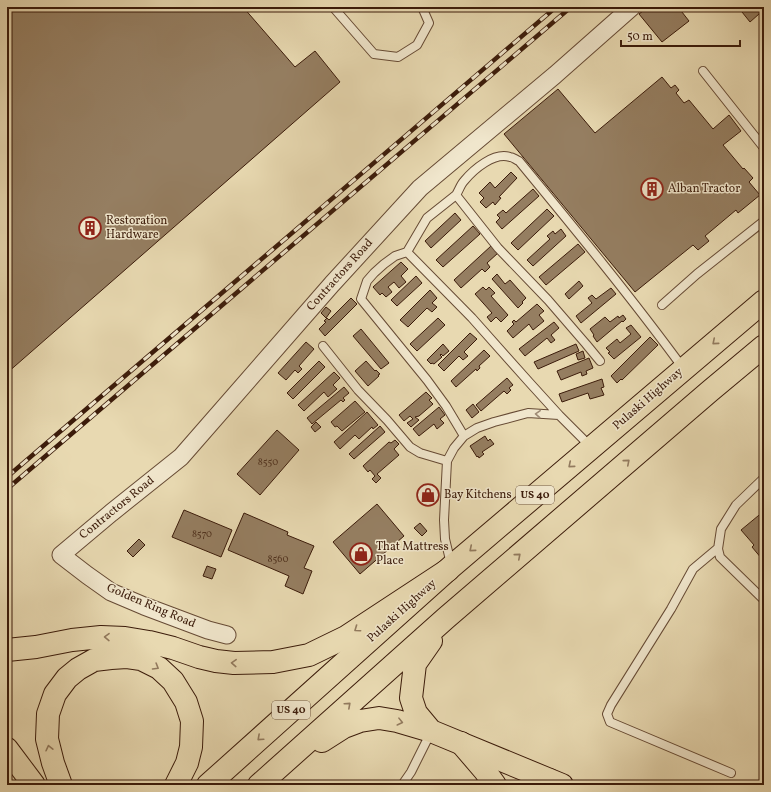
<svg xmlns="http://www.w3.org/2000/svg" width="771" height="792" font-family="Vollkorn,serif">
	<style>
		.building { fill: #957e61; stroke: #3b1b0a }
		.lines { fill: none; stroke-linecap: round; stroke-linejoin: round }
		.service-casing { stroke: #664a34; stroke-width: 10 }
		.minor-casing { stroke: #664a34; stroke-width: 19 }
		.trunk-casing { stroke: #3b1b0a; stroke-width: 24 }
		.motorway-casing { stroke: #3b1b0a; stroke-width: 24 }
		.service { stroke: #f0e6cc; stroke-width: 8 }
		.minor { stroke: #f0e6cc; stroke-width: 17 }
		.trunk { stroke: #e8d9b1; stroke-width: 22 }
		.motorway { stroke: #e8d9b1; stroke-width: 22 }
		.rail-casing { stroke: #3b1b0a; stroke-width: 4.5 }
		.rail { stroke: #f0e6cc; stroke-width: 3; stroke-dasharray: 9; stroke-linecap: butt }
		.oneway { stroke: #927a5e }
		.oneway2 { stroke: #9f8b75 }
		.labels { text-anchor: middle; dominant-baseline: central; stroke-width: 3; stroke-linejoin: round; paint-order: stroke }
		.number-label { font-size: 10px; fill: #523420 }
		.shield { fill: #f0e6cc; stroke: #715844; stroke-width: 1 }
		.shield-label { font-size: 11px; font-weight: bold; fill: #3b1b0a }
		.poi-label { font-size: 12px; fill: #3b1b0a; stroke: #f0e6cc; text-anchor: start }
		.street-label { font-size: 12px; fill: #3b1b0a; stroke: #f0e6cc }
	</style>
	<rect width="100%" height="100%" fill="#e8d9b1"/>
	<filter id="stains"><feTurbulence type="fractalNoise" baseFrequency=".005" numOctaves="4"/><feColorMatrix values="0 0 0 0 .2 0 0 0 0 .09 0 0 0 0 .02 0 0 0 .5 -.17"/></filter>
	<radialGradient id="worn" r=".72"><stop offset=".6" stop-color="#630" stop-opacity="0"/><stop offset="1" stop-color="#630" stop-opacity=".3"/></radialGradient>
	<!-- building -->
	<path class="building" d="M7,7H243L295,67L315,51L340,82L7,373Z
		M648,7H678L689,21L662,42L639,14Z
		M738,7H764V20L759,14L750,22Z
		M662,77L671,88L675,85L679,90L676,93L684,103L689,100L713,129L729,115L741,131L723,145L743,169L744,168L753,178L749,182L760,195L738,213L736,210L705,236L709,241L698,250L693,245L635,292L504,134L558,89L595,133Z
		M511,172L517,178L499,197L501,198L495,205L493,202L486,208L480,202L484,198L479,193L490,182L495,188Z
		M533,189L539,196L502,229L496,222L500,218L497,215L503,210L506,213Z
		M547,209L554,216L518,250L511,243Z
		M455,213L461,220L431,248L425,241Z
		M473,226L480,234L443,267L436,260Z
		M561,229L566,236L533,266L527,260L550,239L547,236L553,231L555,234Z
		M578,244L585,252L546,285L539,277Z
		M491,246L498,253L487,263L490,267L485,272L482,269L461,288L454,280Z
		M401,262L408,269L401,276L406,282L399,288L394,282L388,287L392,292L386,297L382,293L380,295L373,287Z
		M497,274L505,284L510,280L526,298L522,302L523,303L518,308L492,279Z
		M416,276L422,283L397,306L391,300Z
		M579,281L583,286L569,299L565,294Z
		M483,287L486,290L489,287L495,293L491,296L508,315L501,322L496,317L491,322L487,317L492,313L475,294Z
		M611,288L616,294L581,323L576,316L592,303L588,298L592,295L596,299Z
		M430,290L437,298L432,303L437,307L432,312L427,308L408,327L400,320Z
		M351,298L357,304L325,336L319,329L326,322L324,321L327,318L329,320Z
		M537,304L544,311L539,315L544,321L533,330L529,324L513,338L507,331L514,324L512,322L514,320L516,322Z
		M326,307L331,311L326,318L321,313Z
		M623,315L626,319L623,322L622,321L597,342L593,336L594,335L590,329L605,317L610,322L618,316L619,318Z
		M438,318L445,325L417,351L410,344Z
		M554,322L559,328L551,335L555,340L551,343L547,338L525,356L519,349Z
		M631,325L641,337L614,359L608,353L610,352L606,348L617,339L620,343L631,334L626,328Z
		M361,329L389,363L381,369L353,336Z
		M470,333L477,339L464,352L468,356L463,360L459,356L444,371L438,365Z
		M650,337L658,345L622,380L621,379L617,383L611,376Z
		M306,342L314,349L299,366L302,369L298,373L295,370L286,380L278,373Z
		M443,344L449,351L443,356L441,354L440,355L442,357L434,364L432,363L431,364L427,360Z
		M576,344L579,351L538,369L534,362Z
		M484,350L490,356L479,366L480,368L477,371L476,369L456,387L451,381Z
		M583,351L585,358L578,360L576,354Z
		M589,358L593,368L586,371L587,374L582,376L581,372L561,380L557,371Z
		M319,361L325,367L293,399L287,393Z
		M366,361L375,371L376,370L380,374L378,375L379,376L368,386L355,371Z
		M334,372L340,378L333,385L337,389L328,397L324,392L304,411L298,405Z
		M507,378L513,385L509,388L511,390L507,394L504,391L481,411L476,405Z
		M602,379L604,387L601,388L604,395L590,399L588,393L562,402L559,394Z
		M344,387L349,393L343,398L345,400L343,402L341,400L312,424L307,418Z
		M426,392L432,398L429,400L433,404L419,416L415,417L419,420L411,427L407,423L413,419L410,416L404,421L399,415Z
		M355,401L365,412L342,431L337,426L335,427L331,422Z
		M473,404L479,412L472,418L466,410Z
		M439,407L445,415L440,419L444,423L437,429L434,424L419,436L413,429Z
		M367,412L378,425L373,429L372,427L359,439L355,435L340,449L334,442Z
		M316,422L321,427L315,432L311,427Z
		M380,426L385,432L354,459L349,454Z
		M277,430L299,450L260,495L237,474Z
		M485,436L488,441L490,439L494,444L482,452L484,454L479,458L478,456L477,457L470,446Z
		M395,440L399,444L394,449L399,455L377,474L381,478L376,483L372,479L375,476L370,470L368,472L363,466L389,442L391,443Z
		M377,504L404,536L360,574L333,542Z
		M184,510L232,530L221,557L172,537Z
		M764,511V557L762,559L752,547L754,545L741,530Z
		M244,513L288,532L287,535L314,546L304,568L312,571L303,594L285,586L289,576L228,550Z
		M420,523L427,531L422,536L414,528Z
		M139,539L145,545L133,557L127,551Z
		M207,566L216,569L212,579L203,576Z"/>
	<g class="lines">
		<!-- service casing -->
		<g class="service-casing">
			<path id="service" d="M333,7L374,54L398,57L417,45L429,23L422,7
				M703,71L764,148
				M456,195C459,190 461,184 464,181C474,169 494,152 510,157C513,157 516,160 519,161C575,229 631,297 683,368
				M407,252L472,318L529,382L559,415
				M662,305L697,274L764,221
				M323,346L358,390L387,420L410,447L420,453L447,461
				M464,436L446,406L427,380L361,299L367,281L374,273L384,264L395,256L407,252L427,218L456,195L498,248L548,300L586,344L600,361
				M764,478L736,505L721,529L718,549L720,557L764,600
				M718,548L693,569L671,609L611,705L607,714L610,722L731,773
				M451,564L445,539L444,520L447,461L454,448L464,436L477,428L494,422L528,413L559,415L591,447
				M402,785L411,772L431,732"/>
		</g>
		<!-- minor casing -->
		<g class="minor-casing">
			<path id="minor" d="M227,635L208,630L144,606L111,592L87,575L61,555L111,513L181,457L332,284L420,188L555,75L632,7"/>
		</g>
		<!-- trunk casing -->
		<g class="trunk-casing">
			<path id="trunk" d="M431,641L415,664L411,698L416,713L431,731
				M322,741L344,727L360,721L379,718L397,721L431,731L562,785
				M208,785L451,567L764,301
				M259,785L446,618L710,391L764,346"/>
		</g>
		<!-- motorway casing -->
		<g class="motorway-casing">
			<path id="motorway" d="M7,650L36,647L72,640L101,637L125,638L149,642L173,648L199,657L216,661L234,663L273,662L309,655L346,637L448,570
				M461,743L485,771L495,785
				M7,749L34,785
				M61,785L53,763L47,739L48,714L55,694L67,678L78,669L94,660L111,658L127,657L141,659L159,668L173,681L186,702L192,721L191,747L187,763L176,785
				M547,785L549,780"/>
		</g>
		<!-- service -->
		<use href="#service" class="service"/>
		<!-- minor -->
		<use href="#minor" class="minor"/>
		<!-- trunk -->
		<use href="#trunk" class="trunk"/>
		<!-- motorway -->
		<use href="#motorway" class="motorway"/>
		<!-- rail casing -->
		<g class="rail-casing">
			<path id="rail" d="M7,477L556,7
				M7,489L571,7"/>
		</g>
		<!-- rail -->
		<use href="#rail" class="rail"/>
	</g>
	<!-- one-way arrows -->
	<defs><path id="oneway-chevron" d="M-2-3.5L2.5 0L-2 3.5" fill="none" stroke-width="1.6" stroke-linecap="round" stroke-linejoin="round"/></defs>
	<g class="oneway">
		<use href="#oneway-chevron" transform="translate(715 342) rotate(140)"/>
		<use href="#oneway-chevron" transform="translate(627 462) rotate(-41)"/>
		<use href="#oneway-chevron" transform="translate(571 465) rotate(140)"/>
		<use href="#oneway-chevron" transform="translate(472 549) rotate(140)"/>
		<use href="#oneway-chevron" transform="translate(518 556) rotate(-41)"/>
		<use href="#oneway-chevron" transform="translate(357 629) rotate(145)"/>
		<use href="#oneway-chevron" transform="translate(107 637) rotate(-179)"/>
		<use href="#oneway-chevron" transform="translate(234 663) rotate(-177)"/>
		<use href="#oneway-chevron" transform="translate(156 667) rotate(31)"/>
		<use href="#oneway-chevron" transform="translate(348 705) rotate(-42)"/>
		<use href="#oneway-chevron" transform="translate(400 722) rotate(14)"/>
		<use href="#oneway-chevron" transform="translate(260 738) rotate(138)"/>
		<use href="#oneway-chevron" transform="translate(49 748) rotate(-103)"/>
	</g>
	<use class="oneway2" href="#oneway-chevron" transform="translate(538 414) rotate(-176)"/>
	<!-- icons -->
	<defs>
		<g id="building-ring" transform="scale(1.15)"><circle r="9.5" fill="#f0e6cc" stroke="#8f2418" stroke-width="1.5"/><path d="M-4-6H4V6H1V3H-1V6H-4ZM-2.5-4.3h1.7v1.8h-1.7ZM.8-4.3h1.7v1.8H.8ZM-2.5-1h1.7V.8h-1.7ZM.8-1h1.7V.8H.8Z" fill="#8f2418"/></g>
		<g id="shop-ring" transform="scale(1.15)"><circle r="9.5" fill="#f0e6cc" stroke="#8f2418" stroke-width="1.5"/><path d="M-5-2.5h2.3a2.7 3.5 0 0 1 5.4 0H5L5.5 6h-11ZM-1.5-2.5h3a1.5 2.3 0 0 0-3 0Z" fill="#8f2418"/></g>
	</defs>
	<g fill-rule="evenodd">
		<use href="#building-ring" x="652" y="189"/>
		<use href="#building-ring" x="90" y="228"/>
		<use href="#shop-ring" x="428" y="495"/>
		<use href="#shop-ring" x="361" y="554"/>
	</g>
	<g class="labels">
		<!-- number labels -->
		<g class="number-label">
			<text x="268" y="462">8550</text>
			<text x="202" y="534">8570</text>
			<text x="278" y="559">8560</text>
		</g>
		<!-- shield labels -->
		<g class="shield">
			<rect x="516" y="486" width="38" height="18" rx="3"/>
			<rect x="272" y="701" width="38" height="18" rx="3"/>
		</g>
		<g class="shield-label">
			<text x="535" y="495">US 40</text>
			<text x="291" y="710">US 40</text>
		</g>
		<!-- poi labels -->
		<g class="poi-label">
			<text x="668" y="189">Alban Tractor</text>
			<text x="106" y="221">Restoration<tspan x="106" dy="14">Hardware</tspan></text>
			<text x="444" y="495">Bay Kitchens</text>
			<text x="376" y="547">That Mattress<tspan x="376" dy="14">Place</tspan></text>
		</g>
		<!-- street labels -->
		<g class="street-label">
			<text transform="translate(340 275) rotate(-48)">Contractors Road</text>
			<text transform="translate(648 399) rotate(-41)">Pulaski Highway</text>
			<text transform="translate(117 508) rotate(-39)">Contractors Road</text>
			<text transform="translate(151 606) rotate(23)">Golden Ring Road</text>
			<text transform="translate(402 611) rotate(-42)">Pulaski Highway</text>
		</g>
	</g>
	<!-- margin -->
	<rect width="771" height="792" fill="none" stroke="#e8d9b1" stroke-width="24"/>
	<rect x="8" y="8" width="755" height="776" fill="none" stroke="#3b1b0a" stroke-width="2"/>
	<rect x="12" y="12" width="747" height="768" fill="none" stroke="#3b1b0a"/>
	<!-- scale -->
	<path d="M621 40v6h119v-6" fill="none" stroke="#3b1b0a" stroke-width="2"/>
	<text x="627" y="40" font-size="12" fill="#3b1b0a" stroke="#f0e6cc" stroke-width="3" paint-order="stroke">50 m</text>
	<rect width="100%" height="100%" filter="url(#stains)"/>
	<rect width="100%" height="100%" fill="url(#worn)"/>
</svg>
